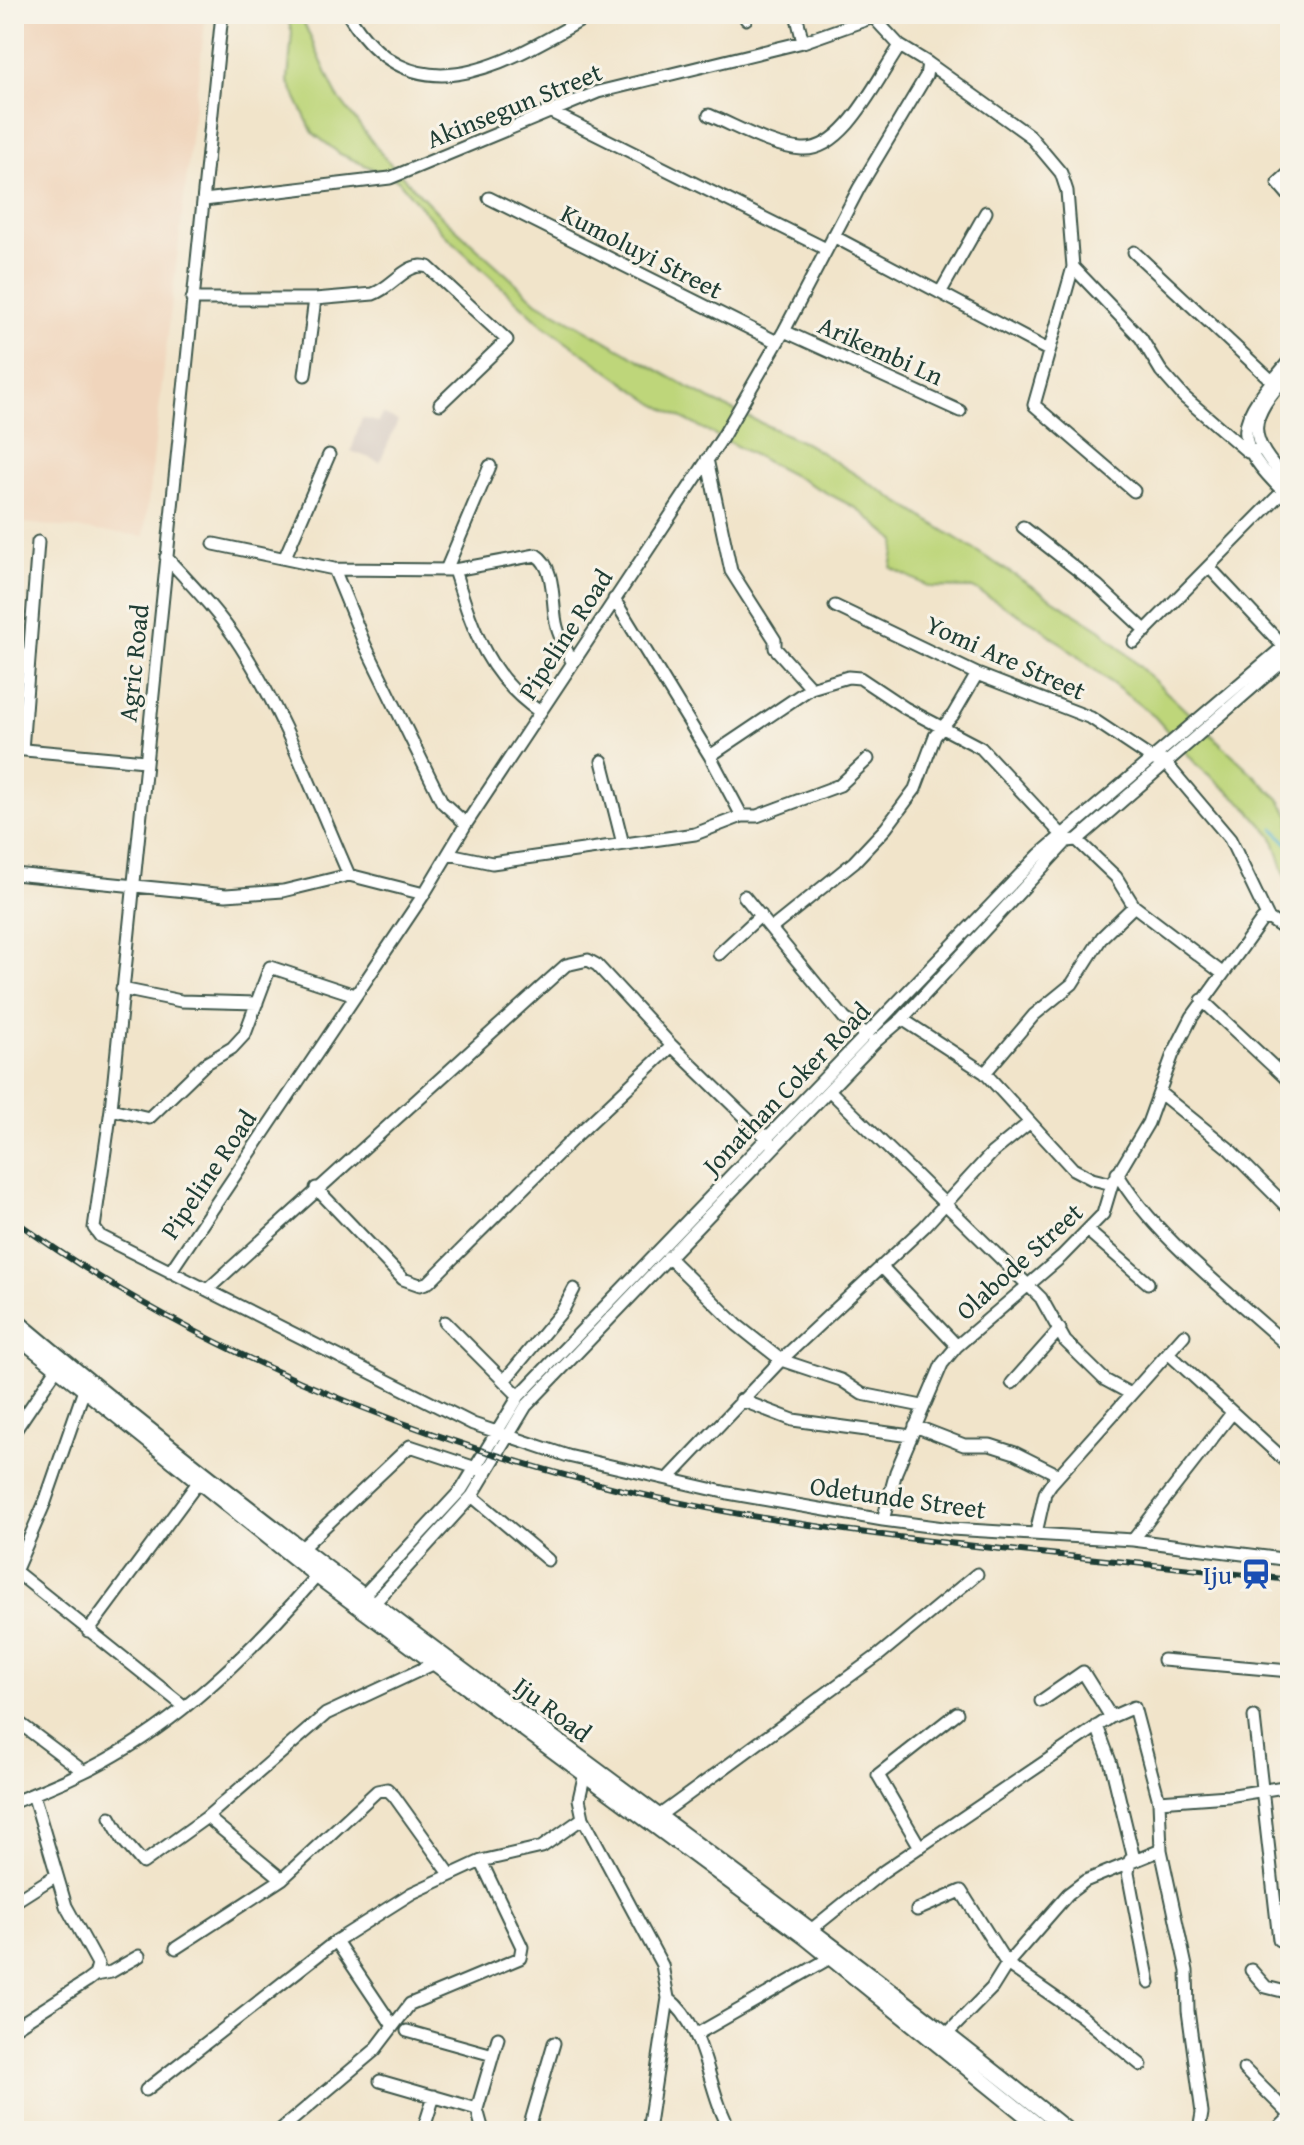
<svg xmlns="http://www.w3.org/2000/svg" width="1304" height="2145" font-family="'Gentium Book Plus',serif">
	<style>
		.built { fill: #f0d5bc }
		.industrial { fill: #cec1b9 }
		.green { fill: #bed67a; stroke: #6e8a57; stroke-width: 2 }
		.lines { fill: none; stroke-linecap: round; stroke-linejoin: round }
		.stream { stroke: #4db0cc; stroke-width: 3 }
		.minor-casing { stroke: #3e564a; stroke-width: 15 }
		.major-casing { stroke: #3e564a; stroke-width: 18 }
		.minor { stroke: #fff; stroke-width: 11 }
		.major { stroke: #fff; stroke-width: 14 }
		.rail-casing { stroke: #1f3d34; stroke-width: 6 }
		.rail { stroke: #f7f3e8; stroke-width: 3; stroke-dasharray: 9; stroke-linecap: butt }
		.labels { text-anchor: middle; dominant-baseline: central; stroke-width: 6; stroke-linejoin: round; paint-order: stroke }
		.street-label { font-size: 26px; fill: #1f3d34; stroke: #f7f3e8 }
		.transit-label { font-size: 26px; fill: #164399; stroke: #f7f3e8; text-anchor: end }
	</style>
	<rect width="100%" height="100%" fill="#f7f3e8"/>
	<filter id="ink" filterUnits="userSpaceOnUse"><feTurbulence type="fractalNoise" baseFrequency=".0125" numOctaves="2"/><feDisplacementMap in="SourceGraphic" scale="16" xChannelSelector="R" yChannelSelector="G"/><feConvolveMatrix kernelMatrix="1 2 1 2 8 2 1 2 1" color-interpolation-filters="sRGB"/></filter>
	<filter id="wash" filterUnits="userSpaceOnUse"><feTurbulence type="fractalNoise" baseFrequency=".006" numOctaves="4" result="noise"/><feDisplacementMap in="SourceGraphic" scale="32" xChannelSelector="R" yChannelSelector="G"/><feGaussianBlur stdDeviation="1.8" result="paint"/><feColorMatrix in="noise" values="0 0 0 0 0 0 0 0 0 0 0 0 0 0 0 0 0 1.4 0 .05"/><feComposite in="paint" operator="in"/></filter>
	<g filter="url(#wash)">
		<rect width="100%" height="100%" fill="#f1e4ca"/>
		<!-- built -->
		<path class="built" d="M14,14H206L144,536L14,522Z"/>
		<!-- industrial -->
		<path class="industrial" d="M382,414L398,421L380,462L351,451L362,418L378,422Z"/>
		<!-- green -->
		<path class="green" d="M286,14H308L304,23L337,96L384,157L438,213L537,302L711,400L809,445L1101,630L1279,799L1290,816V891L1273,837L1245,805L1197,765L1155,717L1040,627L973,588L930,587L891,568L896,541L858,509L655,404L543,325L443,233L398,180L340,154L313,133L288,81L292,32Z"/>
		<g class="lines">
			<!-- stream -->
			<path class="stream" d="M1274,829L1290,846"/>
		</g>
	</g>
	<g filter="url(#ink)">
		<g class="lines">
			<!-- minor casing -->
			<g class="minor-casing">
				<path id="minor" d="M222,14L111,1109L94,1228L100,1236L473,1424L568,1456L728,1493L883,1520L951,1529L1133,1540L1290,1560
					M348,14C414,123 508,62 592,14
					M744,14L746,19
					M796,14L803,42
					M928,63L1030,136L1061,173L1067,191L1073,267L1034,405L1134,491
					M547,110L826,249
					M709,115C738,127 771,147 802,149C845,152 878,77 900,46
					M1290,172L1278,183L1290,197
					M489,198L777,342
					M204,200L390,178L598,92L803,42L882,14
					M833,236L1048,350
					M1134,252L1272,381
					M1073,267L1141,338L1161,371L1184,397L1248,452L1259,449
					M940,293L986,212
					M192,299H315L373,294C392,288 408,260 428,267L507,340L440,404
					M784,331L960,411
					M1290,360C1236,423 1226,437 1290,498
					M1290,372C1246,422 1245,435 1290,484
					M305,375L315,299
					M707,459L731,571L775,640V648L811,688
					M1023,527L1098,586L1146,631
					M214,544L334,569L454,570L536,555C557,568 551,606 557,627C560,639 567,650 572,662
					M166,557C192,585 220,614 241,647C286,718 315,798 349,875
					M285,557L329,455
					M1209,567L1284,647
					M334,569L365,645L442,802L466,824
					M446,570L490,466
					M454,570C473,629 486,675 540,712
					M614,599L710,756L742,816
					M835,606L977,674L1091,718L1154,760
					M1134,642L1290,484
					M14,749L145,761
					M22,750L38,542
					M710,756L811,688L848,677L860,678L905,708L981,748L1061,834
					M602,761L623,844
					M1164,761L1230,839L1268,918
					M1077,840L1116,877L1134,906L1222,973
					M449,854L492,863L695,834L742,816H757L840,785L868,759
					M14,874L226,895L283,891L349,875L424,894
					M744,896L845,1019L868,1035
					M1268,918L1290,933
					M772,928L854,862L886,828L915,789L935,736L953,715L977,674
					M719,954L761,915
					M122,989L181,1001L257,1003
					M1202,1000L1290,1082
					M902,1019L985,1073L1073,1169L1092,1179L1112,1184
					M985,1073L1034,1015L1072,984L1102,937L1134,906
					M830,1091L1041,1298L1065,1341L1105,1380L1131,1394
					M1160,1093L1228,1148L1290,1210
					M111,1109L149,1118L205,1064L232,1048L245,1034L270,967L355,995
					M1117,1173C1153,1236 1236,1298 1290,1348
					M316,1188L403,1279L420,1285L429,1282L575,1137L672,1046
					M1088,1231L1148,1283
					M668,1257L737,1325L781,1360L841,1380L862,1394L922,1406
					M881,1266L957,1346
					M170,1272L424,894L466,824L722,438L784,331L859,188L926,76L928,63L900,46L874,18
					M207,1290L566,965L588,960L597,965L672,1046L769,1140
					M445,1322L519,1396
					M1168,1353L1290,1465
					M504,1381L563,1310L574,1289
					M1012,1383L1060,1329
					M741,1400L793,1420L911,1436
					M915,1426L964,1445H990L1015,1453L1059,1475
					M14,1432L57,1368
					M668,1479L781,1360L924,1227L992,1153L1029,1123
					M472,1496L548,1560
					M883,1520L896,1472L942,1364L957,1346L1061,1257L1103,1214L1112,1184L1148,1123L1173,1054L1192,1017L1262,920L1268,918
					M1036,1533L1045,1493L1051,1484L1184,1335
					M1133,1540L1232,1413
					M303,1547L410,1446L482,1470
					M15,1571L185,1707
					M14,1574L45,1502L84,1390
					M360,1599L462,1489L519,1396L1039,855L1290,641
					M369,1609L472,1496L526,1406L875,1042L902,1019L1067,841L1077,840L1290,655
					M88,1631L199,1481
					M1163,1660L1290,1671
					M1041,1701L1083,1672L1111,1717
					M1254,1717L1279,1940
					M14,1719L83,1771
					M1097,1726L1111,1764L1134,1859
					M584,1777L579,1799L583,1818L662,1965L668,1998L648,2131
					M1159,1801L1228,1796L1290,1786
					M14,1802C48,1788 83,1774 115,1755C192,1711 259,1643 317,1576
					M660,1815L880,1654L977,1574
					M110,1817L123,1840L143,1863L207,1817L326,1714L433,1664
					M207,1817L282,1879
					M920,1847L878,1775L957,1713
					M1130,1860L1128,1873L1149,1983
					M14,1902L55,1876
					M917,1910L961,1891L1007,1964L1080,2015L1141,2065
					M812,1929L884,1871L1111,1717L1134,1707L1159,1801L1161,1850L1187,1971L1188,2011L1202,2113L1199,2131
					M336,1941L393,2026
					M176,1948L282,1879L377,1791L387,1789L394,1796L450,1874
					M1251,1970L1266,1987L1290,1993
					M95,1975L111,1972L139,1956
					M668,1998C708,2029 706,2089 731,2131
					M14,2028L87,1981L95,1975L98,1964L66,1906L33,1794
					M407,2031L493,2055
					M697,2034L830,1958
					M947,2034L992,1988L1007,1964L1068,1894L1085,1881L1161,1850
					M1244,2069L1290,2115
					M380,2081L477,2109L483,2131
					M146,2090L336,1941L412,1893L481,1861L542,1847L583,1818
					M477,2109L498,2038
					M279,2131L375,2050L410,2004L520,1958L522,1947L481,1861
					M423,2131L434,2096
					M528,2131L554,2043
					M1276,2131L1290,2117"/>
			</g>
			<!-- major casing -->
			<g class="major-casing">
				<path id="major" d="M14,1319C353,1605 724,1851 1068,2131
					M14,1333L317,1576L805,1937L1045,2131"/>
			</g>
			<!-- minor -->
			<use href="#minor" class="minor"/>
			<!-- major -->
			<use href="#major" class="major"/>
			<!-- rail casing -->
			<g class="rail-casing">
				<path id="rail" d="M14,1220C220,1369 490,1471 740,1514C922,1545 1107,1558 1290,1580"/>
			</g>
			<!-- rail -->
			<use href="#rail" class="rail"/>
		</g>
	</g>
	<!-- icons -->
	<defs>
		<g id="station-bare" transform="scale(2.4)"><path d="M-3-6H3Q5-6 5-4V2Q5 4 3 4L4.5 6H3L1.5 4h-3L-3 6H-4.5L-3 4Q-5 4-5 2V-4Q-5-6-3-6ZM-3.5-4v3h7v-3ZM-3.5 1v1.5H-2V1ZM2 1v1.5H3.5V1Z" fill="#1a4fb4" stroke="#f7f3e8" stroke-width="2.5" paint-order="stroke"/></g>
	</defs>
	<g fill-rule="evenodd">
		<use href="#station-bare" x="1256" y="1574"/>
	</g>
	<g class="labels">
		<!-- street labels -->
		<g class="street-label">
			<text transform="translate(514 105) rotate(-22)">Akinsegun Street</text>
			<text transform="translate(642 251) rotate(27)">Kumoluyi Street</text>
			<text transform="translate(881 350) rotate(24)">Arikembi Ln</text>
			<text transform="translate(565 634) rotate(-57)">Pipeline Road</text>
			<text transform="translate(1006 657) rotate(24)">Yomi Are Street</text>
			<text transform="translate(133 663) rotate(-84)">Agric Road</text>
			<text transform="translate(786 1088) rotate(-46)">Jonathan Coker Road</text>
			<text transform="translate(208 1174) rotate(-56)">Pipeline Road</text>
			<text transform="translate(1019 1261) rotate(-42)">Olabode Street</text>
			<text transform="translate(898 1497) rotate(8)">Odetunde Street</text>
			<text transform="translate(553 1709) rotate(37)">Iju Road</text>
		</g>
		<!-- transit labels -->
		<g class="transit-label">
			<text x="1232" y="1574">Iju</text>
		</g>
	</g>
	<!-- margin -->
	<rect width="1304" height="2145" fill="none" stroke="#f7f3e8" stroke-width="48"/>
</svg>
